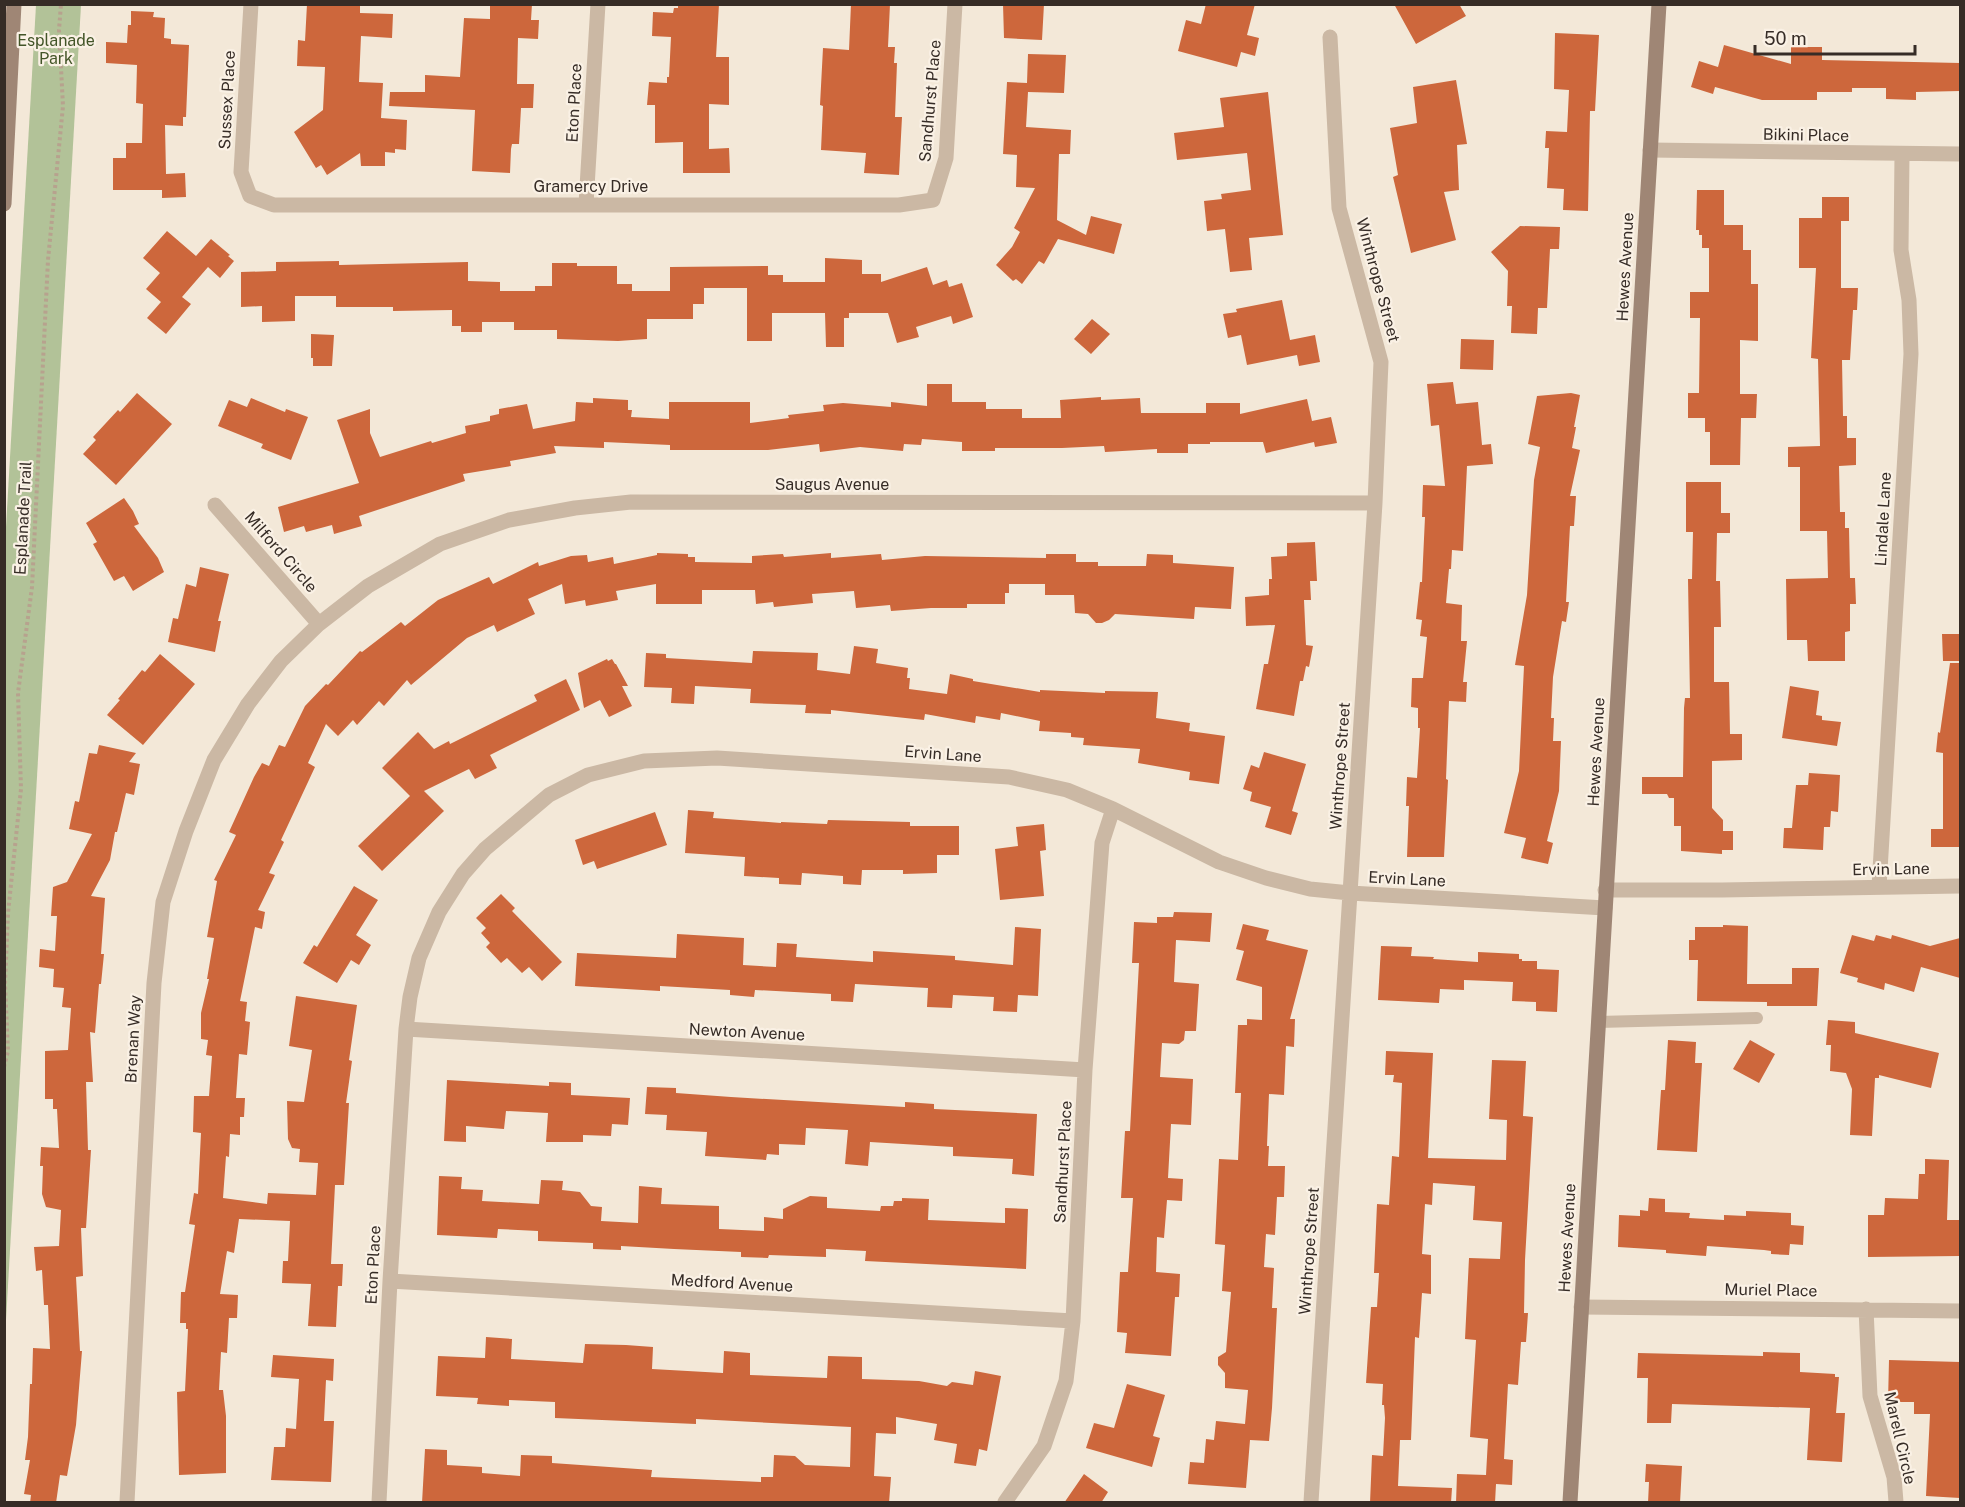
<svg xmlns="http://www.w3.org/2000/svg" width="1965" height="1507" font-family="'Public Sans',sans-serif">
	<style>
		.green { fill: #b2c298 }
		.building { fill: #cd673c }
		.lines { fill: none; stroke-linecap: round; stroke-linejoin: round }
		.path { stroke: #b7a28e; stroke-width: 4; stroke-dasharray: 3 3; stroke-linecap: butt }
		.lane { stroke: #cbb8a4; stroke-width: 12 }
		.street { stroke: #cbb8a4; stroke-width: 15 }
		.secondary { stroke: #9f8675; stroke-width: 15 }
		.labels { text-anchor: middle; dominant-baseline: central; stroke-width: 4.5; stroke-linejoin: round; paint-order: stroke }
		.park-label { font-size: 16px; fill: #435528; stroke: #faf1e5 }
		.street-label { font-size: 16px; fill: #362c26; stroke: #faf1e5 }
	</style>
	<rect width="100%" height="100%" fill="#f3e8d8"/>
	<!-- green -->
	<path class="green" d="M36,5H81L5,1338L4,562Z"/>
	<!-- building -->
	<path class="building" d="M307,4H360V13L393,14L392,38L361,36L359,82L383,83L381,118L407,120L406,150L395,149V153L385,152V166H361L360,153L327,175L321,165L316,168L294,132L323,110L325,67L297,66L298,40L305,41Z
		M490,4H532L531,20H539L538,39L518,38L517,84H534L533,108H521L519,144H512L511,149L510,173L472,171L475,110L389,106L390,92H425V75L460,77L464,18L490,19Z
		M678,4H719L716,57H729V105L709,104V149L729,148L730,173H683V142L655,143V105H647L649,82L667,83V77H669L671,37L652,36L653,12L673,13L674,8H678Z
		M851,4H890L888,47H895L894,63H897L895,117H902L899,175L864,173L866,153L821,150L823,106L820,105L823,48L849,50Z
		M1003,4H1044L1042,40L1004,38Z
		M1206,4H1255L1247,35L1259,38L1255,56L1241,52L1237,67L1178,51L1186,20L1201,24Z
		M1394,4H1459L1466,16L1416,44Z
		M131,11L154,12L153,17L165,18L164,38L171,39V44L189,45L186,117H183V126L165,125L166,174L185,173L186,197L162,198V190H113V158H126V143H142L143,104L136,103L137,65L106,63V42L127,43L128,25H131Z
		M1555,33L1599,35L1595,111H1590L1588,211L1563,210L1564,189L1547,188L1549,148H1545L1546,131L1567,132L1569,90L1554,89Z
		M1724,45L1791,64V47H1822V60L1960,63V91L1916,92V100L1886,99V88H1852V92H1817V100H1762L1715,87L1713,94L1691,87L1699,61L1718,67Z
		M1028,54L1066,55L1064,93L1028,92L1026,127L1071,130L1070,154H1059L1057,220L1086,235L1091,216L1122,224L1114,254L1058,239L1044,264L1039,261L1022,284L1016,279L1013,281L996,265L1012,247L1020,232L1014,228L1035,188L1016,187L1017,155L1003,154L1007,82L1027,83Z
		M1456,80L1467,144L1457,145L1459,190L1444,192L1456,240L1411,253L1393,177L1398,175L1390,128L1417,123L1413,87Z
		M1268,92L1283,235L1249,238L1252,270L1230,272L1225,229L1207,231L1204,201L1222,199L1221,194L1251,190L1247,153L1177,160L1174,133L1224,127L1220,98Z
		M1697,190H1724V225H1743V250H1751V284H1758V341L1740,340V394H1757L1756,418H1741L1740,465H1710V432H1705V418H1688V393H1699L1700,318H1690V292H1709V248H1702V235H1699V230H1696Z
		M1822,197H1849V221H1841V288H1858L1857,310H1853L1850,360H1842L1843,416H1847V438H1856V465L1839,466L1840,512H1845V528H1849L1850,578H1855L1856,604H1850V631L1845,632V661H1808L1807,640H1787L1786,579L1828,578L1827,531H1800V467H1788V447L1820,446L1818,359L1811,358L1816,268H1799V218H1822Z
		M1520,226L1560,227L1559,249H1550L1547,308H1538L1537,334L1511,333L1512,306H1507L1508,271L1491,252Z
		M167,231L196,256L211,239L230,255L228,256L234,261L220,278L208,267L182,297L191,304L166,334L147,318L161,302L146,289L160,273L143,258Z
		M825,258L862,260V274H881V282L927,267L933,285L947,280L949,287L962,283L973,317L953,324L951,316L916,327L919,337L897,343L888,313H849V318H844V347H826L825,313H772V341H747V288H704V304H693V319H647V339L618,341L557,339V330H514V322H482V332H461V326H452V310L393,311V307H336V296H295V321L262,322V306L241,307V272L276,271V262L339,261V265L468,262V281L500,282V291H535V286H552V263H577V266H617V284H632V291H670V267L768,266V275H783V282H825Z
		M1282,300L1290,340L1315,335L1320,362L1299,366L1297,355L1247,365L1241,335L1228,338L1223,314L1237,312L1236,309Z
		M1092,319L1110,334L1091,354L1074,339Z
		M311,334L334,335L332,366H313V358H311Z
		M1461,339L1494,340L1493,370L1460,369Z
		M1453,382L1456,404L1478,402L1482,445L1491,444L1493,464L1467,466L1463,551L1452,550L1451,569H1449L1446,603L1462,605L1461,641H1467L1463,682H1467L1466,702L1449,701L1446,779L1448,780L1444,857H1407L1409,806H1406L1407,777L1417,778L1420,728H1418V708L1411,707L1412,678H1423L1427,637L1420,636L1422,620L1416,619L1420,582H1422L1425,517H1422L1423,485L1445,486L1439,425L1431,426L1427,384Z
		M927,384H952V402H986V409H1022V418H1061L1060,400L1101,397V400L1140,398L1141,413H1206V403H1240V414L1307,399L1312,421L1331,417L1337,443L1315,447L1314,442L1266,453L1263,442H1210V444H1188V453H1157V449L1105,452L1104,446L1062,448H995V451H962V442L922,439L921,445L904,444L903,451L860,447L820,452L819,444L768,450H670V445L604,442V448L554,446L556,453L510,461L511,466L463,474L465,481L359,516L362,526L334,534L332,525L306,532L304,526L284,532L278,507L359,483L337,420L370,409V433L380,457L431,441L432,443L466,433L465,426L490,421V416L499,414V409L527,404L533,429L575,421L576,402L593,403V398L628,400V410H632L631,417L669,419V402H750V423L789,418L788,415L824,411L823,405L843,403L891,407V402L927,406Z
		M137,393L172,424L116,485L83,454L96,440L93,437L118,410L120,412Z
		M1571,393L1580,395L1574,427H1576L1572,448L1580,450L1570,496H1576L1574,526H1570L1566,602H1569L1566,622L1562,621L1553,677L1551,718H1554L1553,741H1561L1559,791L1547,841L1553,843L1548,864L1521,858L1526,838L1504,833L1519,771L1524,666L1515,665L1527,595L1534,480L1540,447L1528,444L1537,396Z
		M251,398L285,412L286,409L308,417L291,460L261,448L263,444L218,426L229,400L247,407Z
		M1686,482H1721V513H1730V533H1717L1716,581H1720L1721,627H1714V682H1729L1730,734H1742V760L1712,761V808L1723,820V831H1733V850H1722V854L1681,851V826H1674V798H1669L1667,794H1642V777H1683L1684,708L1685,698H1690L1688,579H1692L1693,532H1686Z
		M124,498L133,511L139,524L134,526L158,558L164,572L133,591L124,576L114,581L93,544L97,542L86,523Z
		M1315,542L1317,581H1310L1311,600H1304L1306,645L1313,646L1309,667L1306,666L1303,681H1300L1294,716L1256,709L1264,664H1268L1275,625L1246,626L1245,597L1269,595V579H1272L1271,557L1287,556V543Z
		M657,553L688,554V557H695V562L752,563V556L783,554L784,557L831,553V558L881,554L882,560L925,556L1046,558V554H1076V562H1098V566H1146L1147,554L1173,555V563L1234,567L1231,609L1195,607L1194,619L1115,614L1109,620L1102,623H1096L1088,614L1075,613L1074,595H1045V584H1009V593H1005V604H967V608H931L891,611L890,605L856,608L854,591L812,594L813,603L774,607L773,602L756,604L755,590H702V604H656V584L616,591L618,600L586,606L585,600L565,604L562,584L528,599L535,614L497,632L494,625L467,638L411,685L407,680L384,706L379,701L357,725L353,720L338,736L326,724L308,763L315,767L281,840L284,842L269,873L275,875L258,910L265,912L262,929L255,927L240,1001L247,1002L245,1021L250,1022L247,1055L239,1054L236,1098H245L244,1117H240V1135L230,1134L229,1157L226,1156L223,1198L267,1204L268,1193L316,1195L318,1163L299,1162L300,1149L292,1148L288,1139L287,1101L304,1102L312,1050L289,1046L296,996L357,1005L349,1060L352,1061L346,1103H349L344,1185H335L331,1264H343L342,1286H338L336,1327L308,1326L311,1284L282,1283L283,1261H288L290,1221L239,1219L234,1253L227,1251L220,1294L238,1295L237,1318H229L227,1353L221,1352L219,1390H223L226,1416V1473L179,1475L177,1392L185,1391L188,1329H186V1323H180L181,1292H185L195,1225L189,1224L194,1193L198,1194L201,1133L193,1132L194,1096H209L212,1056L206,1055L208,1040L201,1039V1013L209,979H207L214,938L207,937L217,881L214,880L236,835L229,832L254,777L262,763L269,766L279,745L285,747L305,706L326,684L328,685L360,651L362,652L401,622L405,626L438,600L489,577L493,584L538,562L539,566L571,556L587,555L588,562L613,557L614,564L657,555Z
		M200,567L229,574L218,621H221L215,652L168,642L173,618L178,619L186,584L196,587Z
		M1942,634H1960V661H1943Z
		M854,646L878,649L876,663L908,668L907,678H910L909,689L947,694L950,674L973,679V681L1040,692V690L1105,693V691L1158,692L1156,718L1190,723L1189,731L1225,736L1219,784L1189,780L1190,772L1138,763L1140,749L1083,745L1084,738L1071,737V733L1039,731L1040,721L1001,713L1000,720L976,716L975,723L925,714L924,720L831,710V714L805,713L806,705L750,703L751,689L695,686L694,704L671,703L672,688L644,687L646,653L666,654V658L752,663L753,651L818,653L817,670L850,674Z
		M160,654L195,684L143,745L107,715L120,700L118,699L142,670L145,672Z
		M607,659L608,661L612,659L615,664H616L628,686H622L632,706L609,717L600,700L584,708L578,673Z
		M1950,663H1960V847H1931V829H1943V753L1936,752L1938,732L1940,733Z
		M566,679L580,710L490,755L497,768L475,779L469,769L424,791L444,811L382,871L358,846L410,796L382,768L418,732L434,749L449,741L450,744L537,701L534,695Z
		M1790,686L1819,691L1816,715L1822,716V720L1841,722L1837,746L1782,738Z
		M99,745L136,753L129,762L140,764L134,795L126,793L117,832H115L110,860L91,896L105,898L101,954H104L101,984H99L95,1033L90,1032L93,1082H86L88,1150H91L86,1228H81L83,1276L76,1277L80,1351H82L76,1425L67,1476L60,1475L56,1503H30L31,1495L24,1494L30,1460H25L28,1437L30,1384H32L33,1348L50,1349L48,1305H44L42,1270L36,1271L34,1247L59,1246L61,1210L46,1207L42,1194L43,1166H40L41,1147L59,1148L57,1109H53V1099H45V1051L68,1050L71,1008L62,1007L64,988L53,987L54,969L39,967L40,949L55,951L57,916H51L53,887L67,882L92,834L69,829L75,801L79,802L89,753L97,754Z
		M1264,752L1306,764L1292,811L1298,813L1291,835L1265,827L1271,807L1250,801L1252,792L1243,789L1251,765L1259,768Z
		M1809,773L1840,775L1838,812L1831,811L1830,827H1824L1823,850L1783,848L1784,828H1792L1796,785H1808Z
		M688,810L714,812L713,818L781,823V822L827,824L828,820L910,822V826H959V855H937V873L903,874V870H862L861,885L843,884V876L802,873L801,885L779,884V878L744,876L745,857L685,853Z
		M655,812L667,845L597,869L594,861L583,865L575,840Z
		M1044,824L1046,850L1040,851L1044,896L1000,900L995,849L1018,846L1016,827Z
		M354,886L378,900L356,935L371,945L359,965L351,960L337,983L303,963L314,945L317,947Z
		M501,894L515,908L512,911L562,962L542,981L529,967L522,973L507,958L501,963L486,947L490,943L481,933L486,928L476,918Z
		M1174,912L1212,913L1210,942L1176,940L1174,982L1199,984L1196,1031H1185L1184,1040L1179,1044L1162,1043L1160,1077L1193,1079L1191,1125L1171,1124L1168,1178L1183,1179L1182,1201L1167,1200L1164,1238L1157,1237L1156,1272L1180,1274L1179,1297H1175L1171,1356L1125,1353L1127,1333L1117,1332L1120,1272H1128L1133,1198H1121L1125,1131H1130L1139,963H1132L1134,922L1157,923V917H1173Z
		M1243,924L1269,930L1266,940L1308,950L1290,1019H1295L1294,1047L1286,1046L1284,1095L1269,1094L1267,1146H1269L1268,1166H1285L1284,1197H1277L1275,1235L1266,1234L1264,1267L1274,1268L1272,1308H1277L1272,1408L1269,1441L1250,1440L1246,1488L1188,1484L1190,1462L1204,1463L1206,1439L1214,1440L1216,1421L1245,1424L1248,1390L1225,1388V1373L1218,1365V1357L1226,1352L1231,1292L1222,1291L1225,1245L1215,1244L1219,1159L1238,1160L1241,1093H1235L1238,1025H1247V1019L1262,1020V987L1236,980L1244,951L1236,949Z
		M1723,925L1748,926L1747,984H1792V968H1819L1817,1006H1767V1002L1697,1001L1698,960H1689V940H1695V927H1723Z
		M1015,927L1041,929L1038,996L1018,995L1017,1012L993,1011L994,997L953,995L952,1008L927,1007L928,988L855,984L853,1002L831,1001V994L755,990L754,997L730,995V990L660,986V991L575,986L577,953L676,958L677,934L744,938L743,965L776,967L777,943L797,944L796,957L873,962V951L955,956V960L1013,965Z
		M1852,935L1874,941L1876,935L1891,939L1892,935L1930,946L1960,938V978L1921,967L1914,992L1885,983L1884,990L1857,982L1858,978L1840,973Z
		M1381,946L1412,947L1411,956L1434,957L1433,959L1478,962V952L1519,954V959H1522V961H1537V969L1559,970L1557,1012L1536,1011V1002L1512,1001L1513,982L1464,980V990L1440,989L1439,1003L1378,1000Z
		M1828,1020L1855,1022V1033L1939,1053L1931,1088L1879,1075V1078H1875L1872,1136L1850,1135L1852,1089L1846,1073L1830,1071L1831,1045H1826Z
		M1668,1040L1696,1042L1695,1063H1702L1697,1152L1657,1150L1661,1090H1665Z
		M1750,1040L1775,1054L1759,1083L1733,1069Z
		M1386,1051L1433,1053L1428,1158L1506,1160L1507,1120L1489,1119L1492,1060L1526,1061L1523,1116L1533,1117L1525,1260L1524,1313H1528L1526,1342H1521L1518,1385L1508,1384L1504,1459L1513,1460L1512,1485L1496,1484L1495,1503H1456L1457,1474L1486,1475L1488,1439L1470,1437L1476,1340L1465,1339L1469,1258L1500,1259L1502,1222L1473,1220L1475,1186L1433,1183L1432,1205L1425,1204L1422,1254L1431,1255V1294L1422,1293L1419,1338L1415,1337L1411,1440H1400L1398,1486L1452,1488L1451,1503H1370L1372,1455L1383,1456L1385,1418L1384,1405H1382L1383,1384L1366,1383L1371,1307H1377L1379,1273H1374L1377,1204L1389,1205L1392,1156L1399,1157L1402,1083L1393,1082L1394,1075H1385Z
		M447,1080L549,1086V1082L571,1083V1095L630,1098L628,1125L612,1124L611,1136L583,1135V1142H546L548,1113L506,1111L504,1129L466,1126V1142L444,1141Z
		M647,1087L676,1088V1093L731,1097L905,1107V1102L934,1104V1109L1037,1114L1034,1176L1012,1174L1013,1159L953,1156V1147L870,1142L868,1166L845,1164L848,1130L806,1128L805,1145L779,1144V1155L767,1154L766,1160L705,1156L707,1132L666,1130L667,1115L645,1114Z
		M1925,1159L1949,1160L1947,1220H1960V1256L1868,1257V1215H1884L1885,1198L1918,1199L1919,1174H1925Z
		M439,1176L462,1177L461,1189L483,1190L482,1201L539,1204L541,1180L563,1181L562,1190L580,1192L591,1206L602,1207L601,1221L638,1223L639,1186L662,1188L661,1204L719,1206V1229L764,1231V1217L783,1219V1209L810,1196L827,1197V1208L880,1211L881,1206H893L894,1201H902V1198L929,1199L928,1220L1005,1223V1208L1028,1209L1026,1269L865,1261L866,1251L826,1249V1257L769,1255L768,1258L741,1257V1252L674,1249L621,1246V1250L593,1249V1243L538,1241V1231L498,1229L497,1238L437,1235Z
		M1649,1198L1665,1199V1212L1690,1213L1689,1218L1724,1220V1215L1746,1216V1211L1791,1213V1225L1804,1226L1803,1245L1790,1244L1789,1255L1771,1254V1251L1764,1250L1707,1246L1706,1256L1666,1253V1250L1618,1247L1619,1215L1640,1216V1210L1648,1211Z
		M486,1337L512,1339L511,1359L583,1363L585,1344L626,1345L653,1347L652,1369L723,1373L724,1351L750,1353V1375L827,1378L828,1356L862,1357V1379L919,1381L947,1386L952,1382L973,1385L975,1371L1001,1376L987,1451L979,1449L976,1466L954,1463L957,1444L934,1440L937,1424L896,1417V1434L876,1433L874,1476L891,1477L889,1503H422L425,1449L447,1450V1465L482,1467V1473L520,1476L521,1455L552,1456V1463L652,1470L651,1477L761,1482V1477H773L774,1455L795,1456L805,1465L850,1467L851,1427L696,1419V1424L555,1418V1402L509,1400V1406L477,1404L478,1398L436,1396L438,1356L485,1358Z
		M1763,1352L1800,1353V1372L1835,1374V1377H1839L1836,1413H1845L1842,1462L1807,1460L1810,1408L1672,1404L1671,1423H1647L1648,1378H1637L1638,1353L1763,1356Z
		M273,1355L334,1359L333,1381L326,1380L324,1421H334L331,1482L271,1480L274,1447H285L286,1428L296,1429L299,1379L271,1377Z
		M1889,1360L1960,1362V1498L1926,1496L1930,1414H1914V1402H1888Z
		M1127,1384L1165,1395L1153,1436L1160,1438L1152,1467L1086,1448L1094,1423L1114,1428Z
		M1646,1464L1682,1466L1680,1503H1648L1649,1482H1645Z
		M1084,1474L1108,1492L1101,1503H1064Z"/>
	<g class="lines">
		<!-- path -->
		<path class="path" d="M4,1067L8,1051L5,984L8,913L21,789L18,693L32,587L48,260L63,106L59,30L61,4"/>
		<!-- lane -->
		<path class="lane" d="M1598,1022L1757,1018"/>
		<!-- street -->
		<path class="street" d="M251,4L241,172L250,196L274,205H899L933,200L946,158L955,4
			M1650,150L1960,154
			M586,204L598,4
			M215,505L319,624
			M1879,887L1911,354L1909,300L1901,250L1902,154
			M1605,890H1722L1960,886
			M406,1029L1085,1070
			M390,1281L1073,1321
			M1581,1307L1960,1311
			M1866,1309L1870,1396L1894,1477L1896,1502
			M127,1502L154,983L163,902L186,831L214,760L248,704L281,661L319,624L368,586L440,544L509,520L575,508L631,502L1375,503
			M379,1502L390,1281L406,1029L410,997L419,958L439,912L463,874L485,849L549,795L588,775L644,761L717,758L1009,777L1067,790L1113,809L1219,862L1266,878L1310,889L1350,893L1605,908
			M1005,1502L1044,1446L1066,1381L1073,1321L1085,1070L1102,843L1113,809
			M1311,1502L1375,503L1381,362L1339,208L1330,37"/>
		<!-- secondary -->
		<path class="secondary" d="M4,204L14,4
			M1570,1502L1659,4"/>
	</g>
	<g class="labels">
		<!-- park labels -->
		<g class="park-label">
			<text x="56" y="40">Esplanade<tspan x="56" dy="18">Park</tspan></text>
		</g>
		<!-- street labels -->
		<g class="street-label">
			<text transform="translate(227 100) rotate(-87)">Sussex Place</text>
			<text transform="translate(930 101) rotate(-85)">Sandhurst Place</text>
			<text transform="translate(574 103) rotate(-87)">Eton Place</text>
			<text transform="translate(1806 135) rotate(1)">Bikini Place</text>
			<text x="591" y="186">Gramercy Drive</text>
			<text transform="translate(1625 267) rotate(-87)">Hewes Avenue</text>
			<text transform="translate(1378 280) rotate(75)">Winthrope Street</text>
			<text x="832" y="484">Saugus Avenue</text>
			<text transform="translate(23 518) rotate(-87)">Esplanade Trail</text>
			<text transform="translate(1883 519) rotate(-87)">Lindale Lane</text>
			<text transform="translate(281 552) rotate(49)">Milford Circle</text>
			<text transform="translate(1596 752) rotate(-87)">Hewes Avenue</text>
			<text transform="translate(943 754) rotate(4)">Ervin Lane</text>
			<text transform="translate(1340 766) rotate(-86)">Winthrope Street</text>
			<text transform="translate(1891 869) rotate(-1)">Ervin Lane</text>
			<text transform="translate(1407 879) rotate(3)">Ervin Lane</text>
			<text transform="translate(747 1032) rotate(3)">Newton Avenue</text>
			<text transform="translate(133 1039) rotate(-87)">Brenan Way</text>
			<text transform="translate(1063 1162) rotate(-87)">Sandhurst Place</text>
			<text transform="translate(1567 1238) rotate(-87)">Hewes Avenue</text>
			<text transform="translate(1309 1251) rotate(-86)">Winthrope Street</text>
			<text transform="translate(373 1265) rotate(-87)">Eton Place</text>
			<text transform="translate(732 1283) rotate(3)">Medford Avenue</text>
			<text transform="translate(1771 1290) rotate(1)">Muriel Place</text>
			<text transform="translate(1900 1438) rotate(77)">Marell Circle</text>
		</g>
	</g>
	<!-- border -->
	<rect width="1965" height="1507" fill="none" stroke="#362c26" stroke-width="12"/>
	<!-- scale -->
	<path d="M1755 45v9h160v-9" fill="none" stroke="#362c26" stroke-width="3"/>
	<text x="1764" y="45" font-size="18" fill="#362c26" stroke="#faf1e5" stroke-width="4.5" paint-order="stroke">50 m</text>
</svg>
